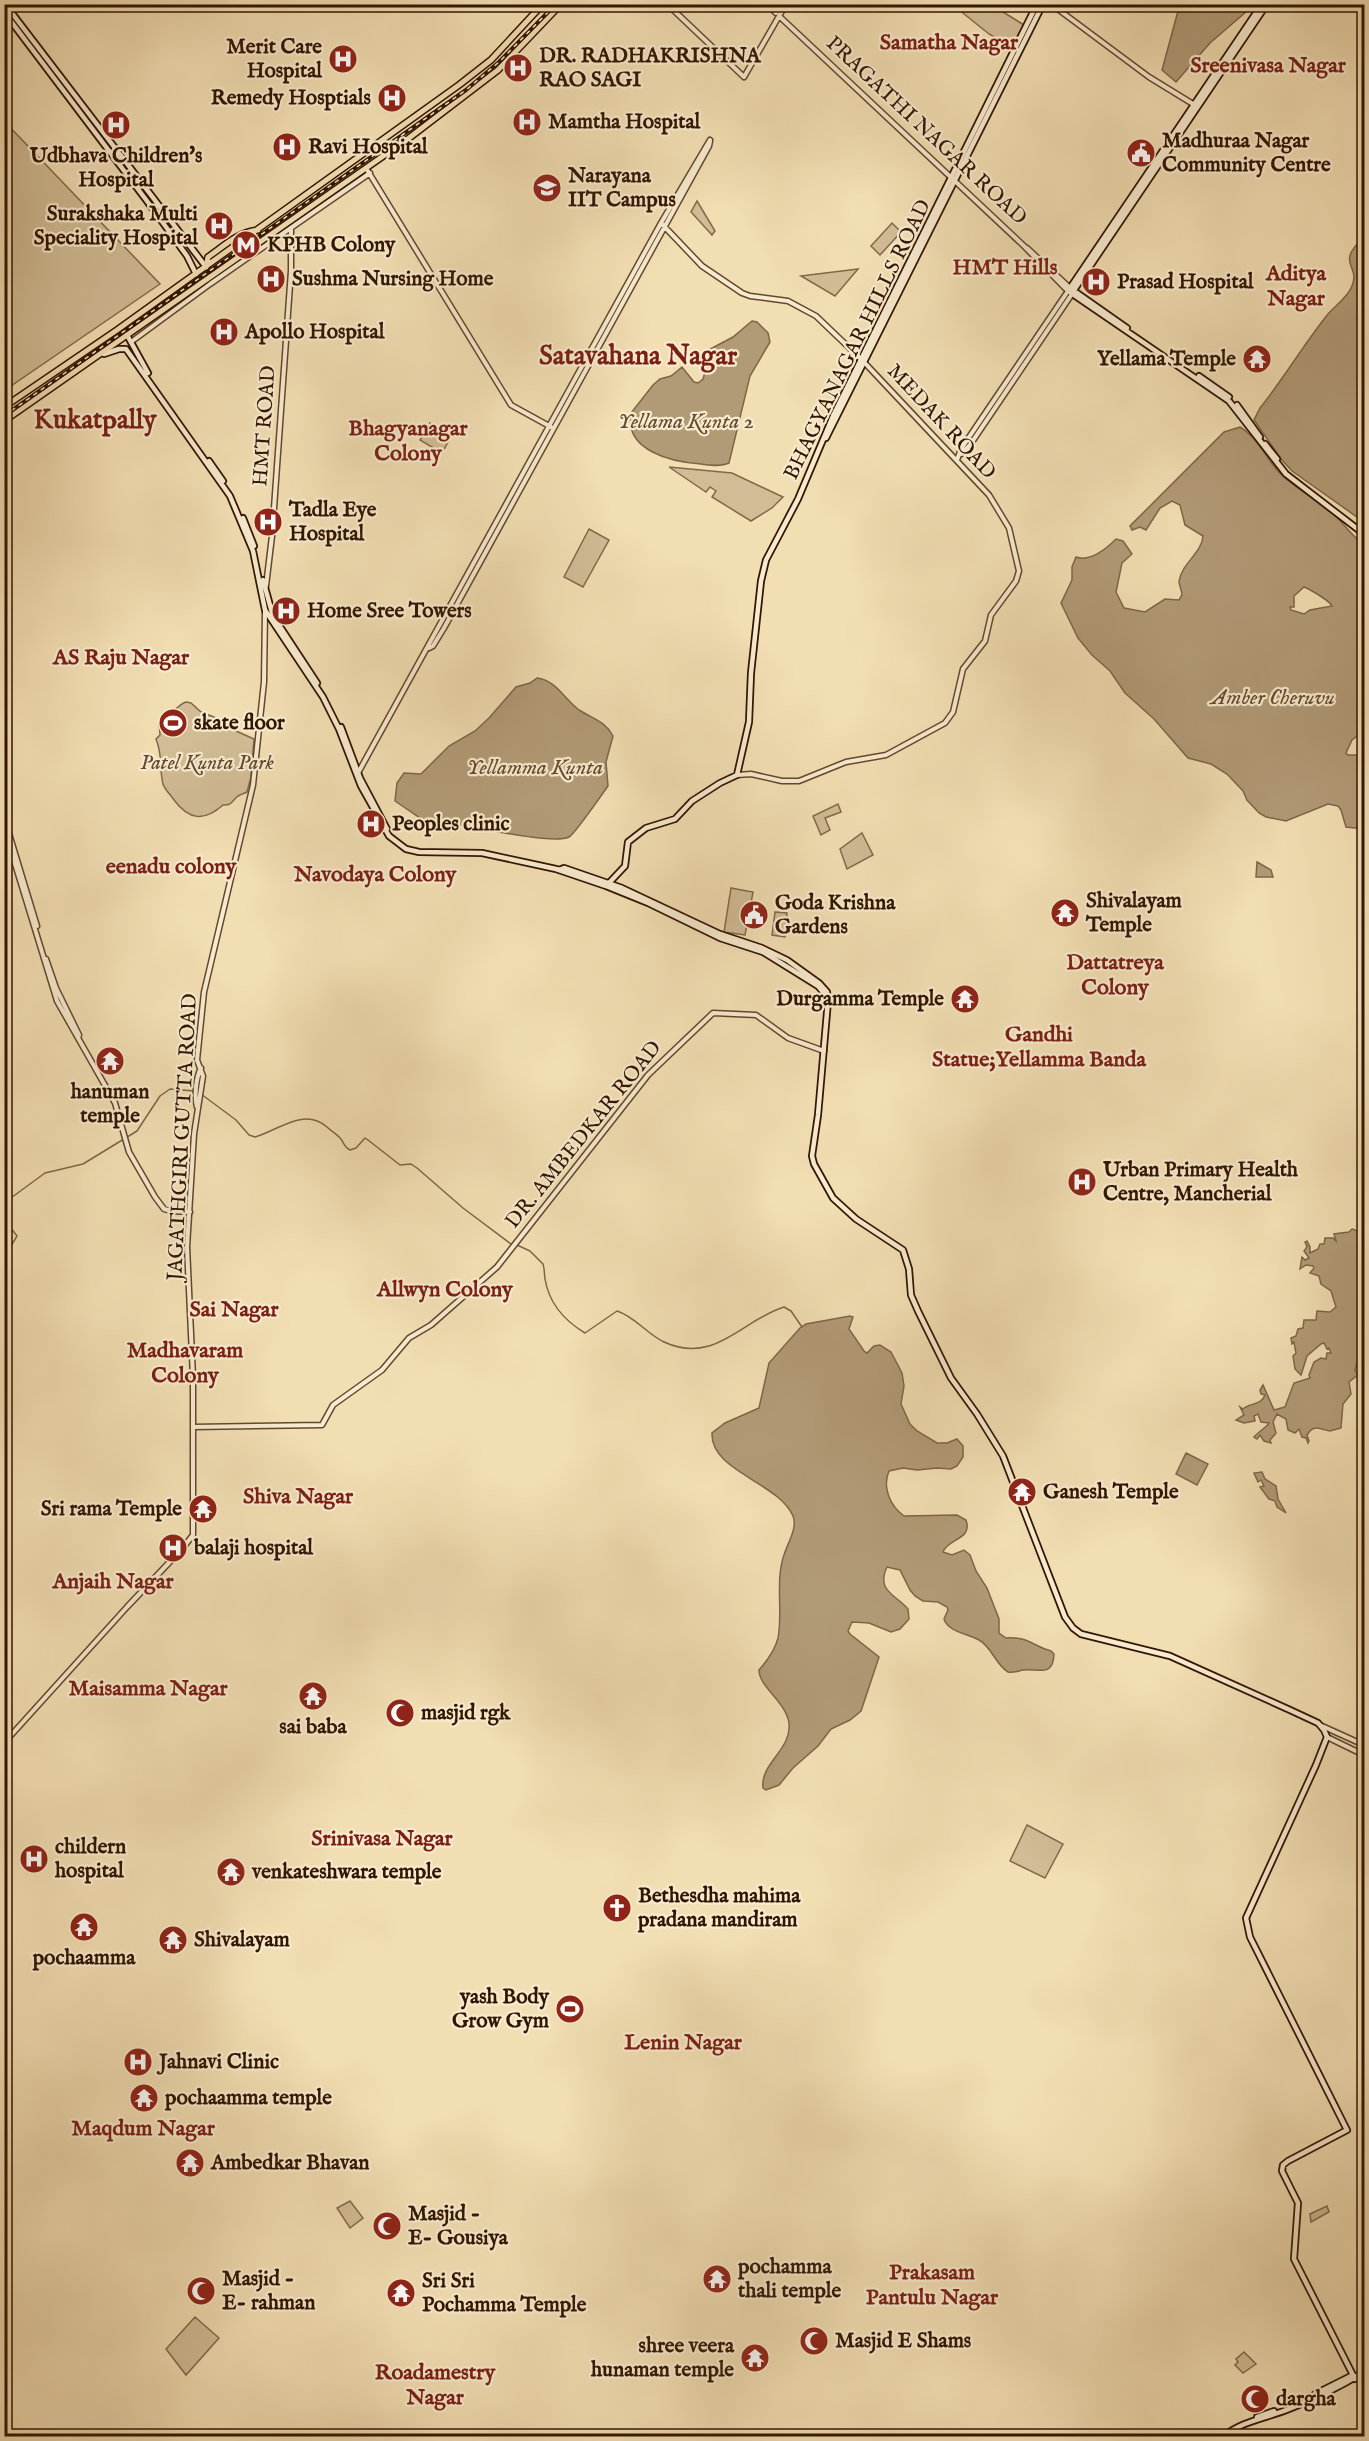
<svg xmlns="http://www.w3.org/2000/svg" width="1369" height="2441" font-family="'IM FELL English',serif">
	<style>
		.green { fill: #d1bc95; stroke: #82684a; stroke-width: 1.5 }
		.water { fill: #b19a76; stroke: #7e6547; stroke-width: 1.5; fill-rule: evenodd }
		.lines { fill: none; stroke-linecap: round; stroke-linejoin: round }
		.stream { stroke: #7e6547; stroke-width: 1.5 }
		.tertiary-casing { stroke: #62472d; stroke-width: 7 }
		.secondary-casing { stroke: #321500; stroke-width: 8 }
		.trunk-casing { stroke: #321500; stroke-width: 8 }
		.tertiary { stroke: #f7eace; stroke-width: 4 }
		.secondary { stroke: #f7eace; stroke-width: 4.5 }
		.trunk { stroke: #f2deb3; stroke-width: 5 }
		.rail-casing { stroke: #321500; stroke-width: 4 }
		.rail { stroke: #f7eace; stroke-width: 1.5; stroke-dasharray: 4.5; stroke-linecap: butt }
		.labels { text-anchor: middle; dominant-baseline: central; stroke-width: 4.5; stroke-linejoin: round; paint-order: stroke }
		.poi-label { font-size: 21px; font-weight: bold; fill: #321500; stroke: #f7eace; text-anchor: start }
		.street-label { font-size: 21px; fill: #321500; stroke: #f7eace }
		.park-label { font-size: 21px; font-style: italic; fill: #62472d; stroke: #f7eace }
		.neighbourhood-label { font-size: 22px; font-weight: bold; fill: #7a1f14; stroke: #f7eace }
		.water-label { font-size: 22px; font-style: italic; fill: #654a2f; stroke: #f7eace }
		.district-label { font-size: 27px; font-weight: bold; fill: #7a1f14; stroke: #f7eace }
	</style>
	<rect width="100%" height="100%" fill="#f2deb3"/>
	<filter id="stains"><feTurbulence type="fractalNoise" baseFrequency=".00333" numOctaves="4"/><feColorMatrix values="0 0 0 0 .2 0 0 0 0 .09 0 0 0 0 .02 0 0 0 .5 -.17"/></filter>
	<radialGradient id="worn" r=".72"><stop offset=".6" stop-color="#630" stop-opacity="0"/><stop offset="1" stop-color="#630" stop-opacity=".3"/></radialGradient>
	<!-- green -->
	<path class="green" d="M953,5H992L1024,25L1011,47L989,34Z
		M4,121L160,284L5,390H4Z
		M697,201L715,231L712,235L691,212Z
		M892,223L901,232L880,255L871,246Z
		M858,269L835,296L801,276Z
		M430,423L452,435L442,453L420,440Z
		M669,467L732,473L783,497L772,508L751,521L712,497L716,491L710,487L706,492Z
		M589,529L609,540L583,587L564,577Z
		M186,702L191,703L201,712L224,721L236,731L254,739L251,777L247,792C245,793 242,794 240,795C232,798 234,806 223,805C204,822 189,820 174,800C170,794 165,790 163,784C159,768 163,756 156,739L160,735L159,723L162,719C172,717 176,705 186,702Z
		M838,804L841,812L825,818L830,830L821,835L813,816Z
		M862,833L873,855L847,869L840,849Z
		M731,888L753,892L745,935L724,932Z
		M775,912L787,913L785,937L772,935Z
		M1027,1825L1063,1844L1045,1878L1010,1861Z
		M350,2201L363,2218L350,2228L337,2208Z
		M1327,2206L1329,2212L1311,2222L1310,2214Z
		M195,2317L219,2338L186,2375L166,2349Z
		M1244,2352L1256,2364L1243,2373L1235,2365L1238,2362L1236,2359Z"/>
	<!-- water -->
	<path class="water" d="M1198,5H1254L1210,43L1176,82L1162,70L1178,11L1183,6L1192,11Z
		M1364,237V522L1292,471L1281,459L1254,420L1260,408C1284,378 1304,344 1328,314C1336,305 1348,297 1352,286C1361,264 1334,265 1364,237Z
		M752,321L757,322L768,333L770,342L750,376L729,463C721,467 710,465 701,464C672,462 624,451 631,413L653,385L660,379L671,376L682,367L694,382L698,383L703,379L705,372L698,362L699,355L733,337Z
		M1240,427C1259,438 1267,462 1283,476C1296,489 1314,497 1328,509C1342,520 1350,535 1364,545V733L1362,732L1352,740L1346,753L1348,755H1364V829L1346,827L1341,810L1338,806L1328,804L1286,821L1266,817L1259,813L1247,800L1243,791L1227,774L1211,764L1188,758L1154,719L1125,693L1110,671L1092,655L1078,638L1061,603L1072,580V567L1076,557C1090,562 1106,549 1116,539L1123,541L1132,554L1122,563L1116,592L1124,608L1145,612L1165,599L1179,600L1182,595C1182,590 1179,586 1179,581C1182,563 1202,553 1203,536L1185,525L1180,505L1172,501L1160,508L1146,530L1140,527L1132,530L1130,526L1224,432ZM1304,587C1311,590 1330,601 1332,606L1310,610L1304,614L1291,610L1290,607H1294V596Z
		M537,678C556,680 565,700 579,710C593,719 605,721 613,736L606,762L608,786C603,793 574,835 569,837C550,846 458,822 431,821L423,820L395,801L397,783L404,773L421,774L449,746L475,731L489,718L516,687L530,683Z
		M1257,862L1271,870L1273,877H1256Z
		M1352,1229L1364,1233V1360L1357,1362L1355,1371L1359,1374L1349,1382L1351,1394L1343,1404L1341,1428L1330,1431C1320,1430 1314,1423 1307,1435L1309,1441L1308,1443L1306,1438L1302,1437L1299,1429L1295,1433L1288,1430L1286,1419L1277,1414L1273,1422L1276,1433L1270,1440L1271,1443L1264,1441L1260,1435L1257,1439L1254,1437C1257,1433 1268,1426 1269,1423L1261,1422L1258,1414L1254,1416L1255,1421L1244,1423L1236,1420L1244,1415L1240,1407L1243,1409C1251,1402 1261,1406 1265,1395L1261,1394L1260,1390L1263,1385L1274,1410L1285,1407L1294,1383L1310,1378L1309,1375L1314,1362L1321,1358L1326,1359L1327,1353H1331L1329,1348L1327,1349L1324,1343L1321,1344L1307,1356L1301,1375L1295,1369L1293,1356L1296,1353L1294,1342L1292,1344L1291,1338L1296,1336L1298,1329L1303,1328L1304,1320H1316L1317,1311L1330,1312L1336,1307L1331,1291L1321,1284L1319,1276L1310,1273L1314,1268L1313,1266L1306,1265L1300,1269L1302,1257L1305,1260L1309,1258L1304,1251L1307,1247L1305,1242L1307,1241L1310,1247V1253L1318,1249L1320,1244H1324L1325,1238H1333L1336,1241L1334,1234L1349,1232Z
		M850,1316L853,1317L849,1329L864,1351L867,1353L874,1346L880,1345L891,1352L902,1373L904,1386L901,1404L910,1424L917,1431L937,1443H947L957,1439L963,1446V1457L957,1466L951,1469L937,1468L917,1470L903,1468L889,1471C882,1487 890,1506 904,1516L957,1515L966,1520C973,1540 948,1538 943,1552L952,1555L964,1550L970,1555L976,1571L987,1588L999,1619V1633L1006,1638C1027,1636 1031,1645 1051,1651L1054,1654C1053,1678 1039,1668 1023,1670C1018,1671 1014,1673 1008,1672C995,1664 992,1647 979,1640C969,1634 948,1632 944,1619L948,1610L947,1607L938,1602L923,1601L915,1596L910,1590L900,1570L887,1567C876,1591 895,1594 908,1609L909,1619L900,1629L891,1632L869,1623L852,1622L848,1631L850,1634L879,1657L861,1711L850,1720L831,1729L818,1746L793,1768L779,1785L766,1790L763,1788C760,1763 792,1750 789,1723C786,1702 759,1687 759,1670C767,1661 775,1650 778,1638C783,1613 775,1580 784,1555C787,1544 798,1528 793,1516C778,1482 710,1471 712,1433L725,1423L759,1408L769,1363L800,1328L806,1324Z
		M1186,1453L1208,1464L1197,1485L1176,1474Z
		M1262,1472L1265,1479L1276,1486L1278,1499L1286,1513L1277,1507L1275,1501L1269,1499L1260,1487L1264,1486L1261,1480L1258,1482L1254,1473Z"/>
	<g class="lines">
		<!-- stream -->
		<path class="stream" d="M201,1094L236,1120L249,1135L255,1137C279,1130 304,1107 327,1127C331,1131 338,1135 341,1139C345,1145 344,1147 350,1150L356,1148L365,1138L368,1140L400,1165L411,1164L417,1168L463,1208L511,1244
			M4,1203L45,1173L83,1164L137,1131L160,1096L170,1089L194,1091
			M4,1219L17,1236L4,1258
			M517,1245L530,1251L543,1264C545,1270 544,1274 545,1279C549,1303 565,1321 585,1333L617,1311C634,1316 647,1334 664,1342C715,1365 740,1321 784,1307L791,1311L802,1327"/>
		<!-- tertiary casing -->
		<g class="tertiary-casing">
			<path id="tertiary" d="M667,4L744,77L786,4
				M767,4L776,13L781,4
				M1051,4L1149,77L1193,104
				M779,16L1024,246L1068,291L961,449L957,460
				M366,168L511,405L551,427
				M661,223L702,266L742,293L750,296L788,301L816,316L862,360L989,495L1009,528L1019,571L1016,581L991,615L985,641L963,669L953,712L945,723L886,755L846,762L799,781H782L751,774L737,775
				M1027,248L1070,288
				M131,342L210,284L370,173
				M961,454L970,445L1072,294
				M266,586L272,536L291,271V228
				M429,648L433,646L444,628L709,146L710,141
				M358,773L661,223L710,140
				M4,817L37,926
				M4,828L57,1001L115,1103L129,1152L155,1197L164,1209L171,1211L190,1212
				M46,959L56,988L79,1035L78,1038
				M197,1107C194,1097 196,1077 201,1068
				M193,1427L322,1425L333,1405L382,1370L409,1338L431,1325L497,1267L648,1075L713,1013L756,1015L788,1038L824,1051
				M1322,1726L1364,1745
				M1327,1737L1364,1755
				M4,1743L127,1607L182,1549L193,1535V1377L187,1247L194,1134L203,1076L197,1060L204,992L253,785L264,682L265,611"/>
		</g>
		<!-- secondary casing -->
		<g class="secondary-casing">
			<path id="secondary" d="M5,4L206,267
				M1262,4L1068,291L1229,401L1286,474L1364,534
				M4,12L153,209L187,256L196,274
				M1070,288L1127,328
				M1072,293L1267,4
				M127,335L148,373
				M104,354L119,349H126L230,496L253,551L265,610L323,697L339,729L361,786L389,836L406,849L419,852L482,853L556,869L606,886L648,903L720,938L763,952L818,986L824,993L825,999
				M1199,376L1229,397
				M1237,405L1260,437
				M826,438L1043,4
				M1265,444L1277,459
				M209,461L223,481
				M243,518L254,546
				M263,580L273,616L317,683
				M341,727L360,778L387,829
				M559,870L564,868L622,888L720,934L762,948L787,960L819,983L827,992L828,1001L818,1115L812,1156L814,1164L833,1198L856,1219L903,1250L909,1269L911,1295L918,1311L951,1378L977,1414L1003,1456L1065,1617L1073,1628L1081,1634L1170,1656L1290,1710L1318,1723L1324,1730L1327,1737L1316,1765L1246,1918L1250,1937L1347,2130L1288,2161L1283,2165L1282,2171L1298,2203L1294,2259L1355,2379
				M609,883L625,866L628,842L646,828L675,819L692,801L720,783L737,775L749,722L751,673L761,581L766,560L798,499L833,416L1037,4
				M1315,2394L1353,2375
				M1257,2417L1274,2411
				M1224,2436C1242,2421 1267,2418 1289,2409C1315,2399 1341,2386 1364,2372"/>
		</g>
		<!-- trunk casing -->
		<g class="trunk-casing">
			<path id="trunk" d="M206,267L208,257C224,246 238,232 258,230
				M4,407L117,330L459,85L491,60L543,4
				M4,421L409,138L498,70L561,4"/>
		</g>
		<!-- tertiary -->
		<use href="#tertiary" class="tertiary"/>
		<!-- secondary -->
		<use href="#secondary" class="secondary"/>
		<!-- trunk -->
		<use href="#trunk" class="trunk"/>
		<!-- rail casing -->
		<g class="rail-casing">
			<path id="rail" d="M4,416L466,90L499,62L556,4"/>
		</g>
		<!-- rail -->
		<use href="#rail" class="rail"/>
	</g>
	<!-- icons -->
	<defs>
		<g id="hospital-disc" transform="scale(1.5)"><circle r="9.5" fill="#8f2418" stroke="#f7eace"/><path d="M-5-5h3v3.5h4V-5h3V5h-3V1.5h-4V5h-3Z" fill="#fff"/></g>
		<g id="civic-disc" transform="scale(1.5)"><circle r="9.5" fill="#8f2418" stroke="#f7eace"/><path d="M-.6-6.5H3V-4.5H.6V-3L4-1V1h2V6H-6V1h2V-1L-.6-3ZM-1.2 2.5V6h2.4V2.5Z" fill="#fff"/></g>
		<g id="university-disc" transform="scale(1.5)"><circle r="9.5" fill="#8f2418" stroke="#f7eace"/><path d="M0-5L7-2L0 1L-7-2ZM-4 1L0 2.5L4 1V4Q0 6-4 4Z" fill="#fff"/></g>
		<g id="metro-disc" transform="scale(1.5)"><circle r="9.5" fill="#8f2418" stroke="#f7eace"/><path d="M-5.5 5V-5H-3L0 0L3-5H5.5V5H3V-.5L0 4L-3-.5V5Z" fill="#fff"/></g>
		<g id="temple-disc" transform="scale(1.5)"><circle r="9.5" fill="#8f2418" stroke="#f7eace"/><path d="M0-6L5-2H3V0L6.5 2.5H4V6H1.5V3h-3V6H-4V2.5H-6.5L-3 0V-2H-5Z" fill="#fff"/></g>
		<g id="stadium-disc" transform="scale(1.5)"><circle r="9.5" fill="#8f2418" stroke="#f7eace"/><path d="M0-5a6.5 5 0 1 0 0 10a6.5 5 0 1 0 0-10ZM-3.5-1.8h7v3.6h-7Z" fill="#fff"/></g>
		<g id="mosque-disc" transform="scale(1.5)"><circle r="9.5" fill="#8f2418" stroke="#f7eace"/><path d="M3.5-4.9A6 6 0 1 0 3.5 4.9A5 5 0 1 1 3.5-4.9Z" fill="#fff"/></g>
		<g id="church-disc" transform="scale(1.5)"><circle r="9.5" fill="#8f2418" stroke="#f7eace"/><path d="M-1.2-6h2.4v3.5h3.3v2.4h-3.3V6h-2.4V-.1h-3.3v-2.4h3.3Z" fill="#fff"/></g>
	</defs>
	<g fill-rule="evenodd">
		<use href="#hospital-disc" x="343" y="59"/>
		<use href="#hospital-disc" x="518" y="68"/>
		<use href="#hospital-disc" x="392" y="98"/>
		<use href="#hospital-disc" x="527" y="122"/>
		<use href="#hospital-disc" x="116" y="125"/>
		<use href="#hospital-disc" x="287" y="147"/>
		<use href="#civic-disc" x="1141" y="153"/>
		<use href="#university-disc" x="547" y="188"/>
		<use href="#hospital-disc" x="219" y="226"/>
		<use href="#metro-disc" x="246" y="245"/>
		<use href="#hospital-disc" x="271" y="279"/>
		<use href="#hospital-disc" x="1096" y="282"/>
		<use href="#hospital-disc" x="224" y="332"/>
		<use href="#temple-disc" x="1257" y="359"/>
		<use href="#hospital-disc" x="268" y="522"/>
		<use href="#hospital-disc" x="286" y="611"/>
		<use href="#stadium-disc" x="173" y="723"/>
		<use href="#hospital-disc" x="371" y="824"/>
		<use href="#temple-disc" x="1065" y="913"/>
		<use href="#civic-disc" x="754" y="915"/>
		<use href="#temple-disc" x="965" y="999"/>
		<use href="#temple-disc" x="110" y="1061"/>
		<use href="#hospital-disc" x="1082" y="1182"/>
		<use href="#temple-disc" x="1022" y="1492"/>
		<use href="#temple-disc" x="203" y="1509"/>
		<use href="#hospital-disc" x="173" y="1548"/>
		<use href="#temple-disc" x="313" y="1696"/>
		<use href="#mosque-disc" x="400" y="1713"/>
		<use href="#hospital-disc" x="34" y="1859"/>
		<use href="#temple-disc" x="231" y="1872"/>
		<use href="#church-disc" x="617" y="1908"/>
		<use href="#temple-disc" x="84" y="1927"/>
		<use href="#temple-disc" x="173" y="1940"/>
		<use href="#stadium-disc" x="570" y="2009"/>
		<use href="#hospital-disc" x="138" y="2062"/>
		<use href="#temple-disc" x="144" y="2098"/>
		<use href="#temple-disc" x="190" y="2163"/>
		<use href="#mosque-disc" x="387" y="2226"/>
		<use href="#temple-disc" x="717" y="2279"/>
		<use href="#mosque-disc" x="201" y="2291"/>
		<use href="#temple-disc" x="401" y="2293"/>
		<use href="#mosque-disc" x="814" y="2341"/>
		<use href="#temple-disc" x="755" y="2358"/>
		<use href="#mosque-disc" x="1255" y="2399"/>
	</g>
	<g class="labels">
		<!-- poi labels -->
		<g class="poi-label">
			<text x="322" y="47" text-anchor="end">Merit Care<tspan x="322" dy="24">Hospital</tspan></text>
			<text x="539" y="56">DR. RADHAKRISHNA<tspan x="539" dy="24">RAO SAGI</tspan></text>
			<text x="371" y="98" text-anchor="end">Remedy Hosptials</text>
			<text x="548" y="122">Mamtha Hospital</text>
			<text x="1162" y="141">Madhuraa Nagar<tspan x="1162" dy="24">Community Centre</tspan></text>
			<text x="308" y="147">Ravi Hospital</text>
			<text x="116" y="156" text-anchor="middle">Udbhava Children's<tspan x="116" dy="24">Hospital</tspan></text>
			<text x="568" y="176">Narayana<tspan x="568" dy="24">IIT Campus</tspan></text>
			<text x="198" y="214" text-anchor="end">Surakshaka Multi<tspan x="198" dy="24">Speciality Hospital</tspan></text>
			<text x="267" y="245">KPHB Colony</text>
			<text x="292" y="279">Sushma Nursing Home</text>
			<text x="1117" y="282">Prasad Hospital</text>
			<text x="245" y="332">Apollo Hospital</text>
			<text x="1236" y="359" text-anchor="end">Yellama Temple</text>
			<text x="289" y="510">Tadla Eye<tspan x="289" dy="24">Hospital</tspan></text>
			<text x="307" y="611">Home Sree Towers</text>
			<text x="194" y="723">skate floor</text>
			<text x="392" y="824">Peoples clinic</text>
			<text x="1086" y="901">Shivalayam<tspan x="1086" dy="24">Temple</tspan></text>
			<text x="775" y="903">Goda Krishna<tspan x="775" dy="24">Gardens</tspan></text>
			<text x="944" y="999" text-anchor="end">Durgamma Temple</text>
			<text x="110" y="1092" text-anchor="middle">hanuman<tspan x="110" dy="24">temple</tspan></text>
			<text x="1103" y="1170">Urban Primary Health<tspan x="1103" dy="24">Centre, Mancherial</tspan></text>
			<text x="1043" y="1492">Ganesh Temple</text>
			<text x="182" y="1509" text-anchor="end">Sri rama Temple</text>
			<text x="194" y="1548">balaji hospital</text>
			<text x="421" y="1713">masjid rgk</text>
			<text x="313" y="1727" text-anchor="middle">sai baba</text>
			<text x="55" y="1847">childern<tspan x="55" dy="24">hospital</tspan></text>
			<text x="252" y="1872">venkateshwara temple</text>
			<text x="638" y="1896">Bethesdha mahima<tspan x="638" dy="24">pradana mandiram</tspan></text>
			<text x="194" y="1940">Shivalayam</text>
			<text x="84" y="1958" text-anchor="middle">pochaamma</text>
			<text x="549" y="1997" text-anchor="end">yash Body<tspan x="549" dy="24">Grow Gym</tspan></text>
			<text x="159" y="2062">Jahnavi Clinic</text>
			<text x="165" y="2098">pochaamma temple</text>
			<text x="211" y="2163">Ambedkar Bhavan</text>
			<text x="408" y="2214">Masjid -<tspan x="408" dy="24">E- Gousiya</tspan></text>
			<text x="738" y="2267">pochamma<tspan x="738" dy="24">thali temple</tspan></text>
			<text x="222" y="2279">Masjid -<tspan x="222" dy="24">E- rahman</tspan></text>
			<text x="422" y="2281">Sri Sri<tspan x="422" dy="24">Pochamma Temple</tspan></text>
			<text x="835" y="2341">Masjid E Shams</text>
			<text x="734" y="2346" text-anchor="end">shree veera<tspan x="734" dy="24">hunaman temple</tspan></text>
			<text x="1276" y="2399">dargha</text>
		</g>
		<!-- street labels -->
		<g class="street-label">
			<text transform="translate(926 131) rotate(43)">PRAGATHI NAGAR ROAD</text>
			<text transform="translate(858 340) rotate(-64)">BHAGYANAGAR HILLS ROAD</text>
			<text transform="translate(941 422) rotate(47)">MEDAK ROAD</text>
			<text transform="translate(265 426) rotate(-86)">HMT ROAD</text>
			<text transform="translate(584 1135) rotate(-51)">DR. AMBEDKAR ROAD</text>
			<text transform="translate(183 1137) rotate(-87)">JAGATHGIRI GUTTA ROAD</text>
		</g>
		<!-- park labels -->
		<g class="park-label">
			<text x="207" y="763">Patel Kunta Park</text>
		</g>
		<!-- neighbourhood labels -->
		<g class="neighbourhood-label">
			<text x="949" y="43">Samatha Nagar</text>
			<text x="1268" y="66">Sreenivasa Nagar</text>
			<text x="1005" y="268">HMT Hills</text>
			<text x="1296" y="274">Aditya<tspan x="1296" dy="25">Nagar</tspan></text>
			<text x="408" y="429">Bhagyanagar<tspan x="408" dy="25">Colony</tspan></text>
			<text x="121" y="658">AS Raju Nagar</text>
			<text x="171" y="867">eenadu colony</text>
			<text x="375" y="875">Navodaya Colony</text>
			<text x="1115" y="963">Dattatreya<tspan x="1115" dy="25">Colony</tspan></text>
			<text x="1039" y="1035">Gandhi<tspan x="1039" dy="25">Statue;Yellamma Banda</tspan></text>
			<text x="445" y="1290">Allwyn Colony</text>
			<text x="234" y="1310">Sai Nagar</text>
			<text x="185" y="1351">Madhavaram<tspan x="185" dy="25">Colony</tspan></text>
			<text x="298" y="1497">Shiva Nagar</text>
			<text x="113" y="1582">Anjaih Nagar</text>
			<text x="148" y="1689">Maisamma Nagar</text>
			<text x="382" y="1839">Srinivasa Nagar</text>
			<text x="683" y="2043">Lenin Nagar</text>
			<text x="143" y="2129">Maqdum Nagar</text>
			<text x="932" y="2273">Prakasam<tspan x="932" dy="25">Pantulu Nagar</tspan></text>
			<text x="435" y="2373">Roadamestry<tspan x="435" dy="25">Nagar</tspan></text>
		</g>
		<!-- water labels -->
		<g class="water-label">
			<text x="686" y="422">Yellama Kunta 2</text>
			<text x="1273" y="698">Amber Cheruvu</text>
			<text x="535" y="768">Yellamma Kunta</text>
		</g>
		<!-- district labels -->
		<g class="district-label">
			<text x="638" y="357">Satavahana Nagar</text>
			<text x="95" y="421">Kukatpally</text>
		</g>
	</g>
	<!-- margin -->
	<rect width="1369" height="2441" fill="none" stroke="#f2deb3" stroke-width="24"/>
	<rect x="6" y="6" width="1357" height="2429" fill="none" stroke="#321500" stroke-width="3"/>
	<rect x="12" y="12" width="1345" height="2417" fill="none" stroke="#321500" stroke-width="1.5"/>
	<rect width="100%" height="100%" filter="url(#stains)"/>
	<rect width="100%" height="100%" fill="url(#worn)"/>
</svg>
